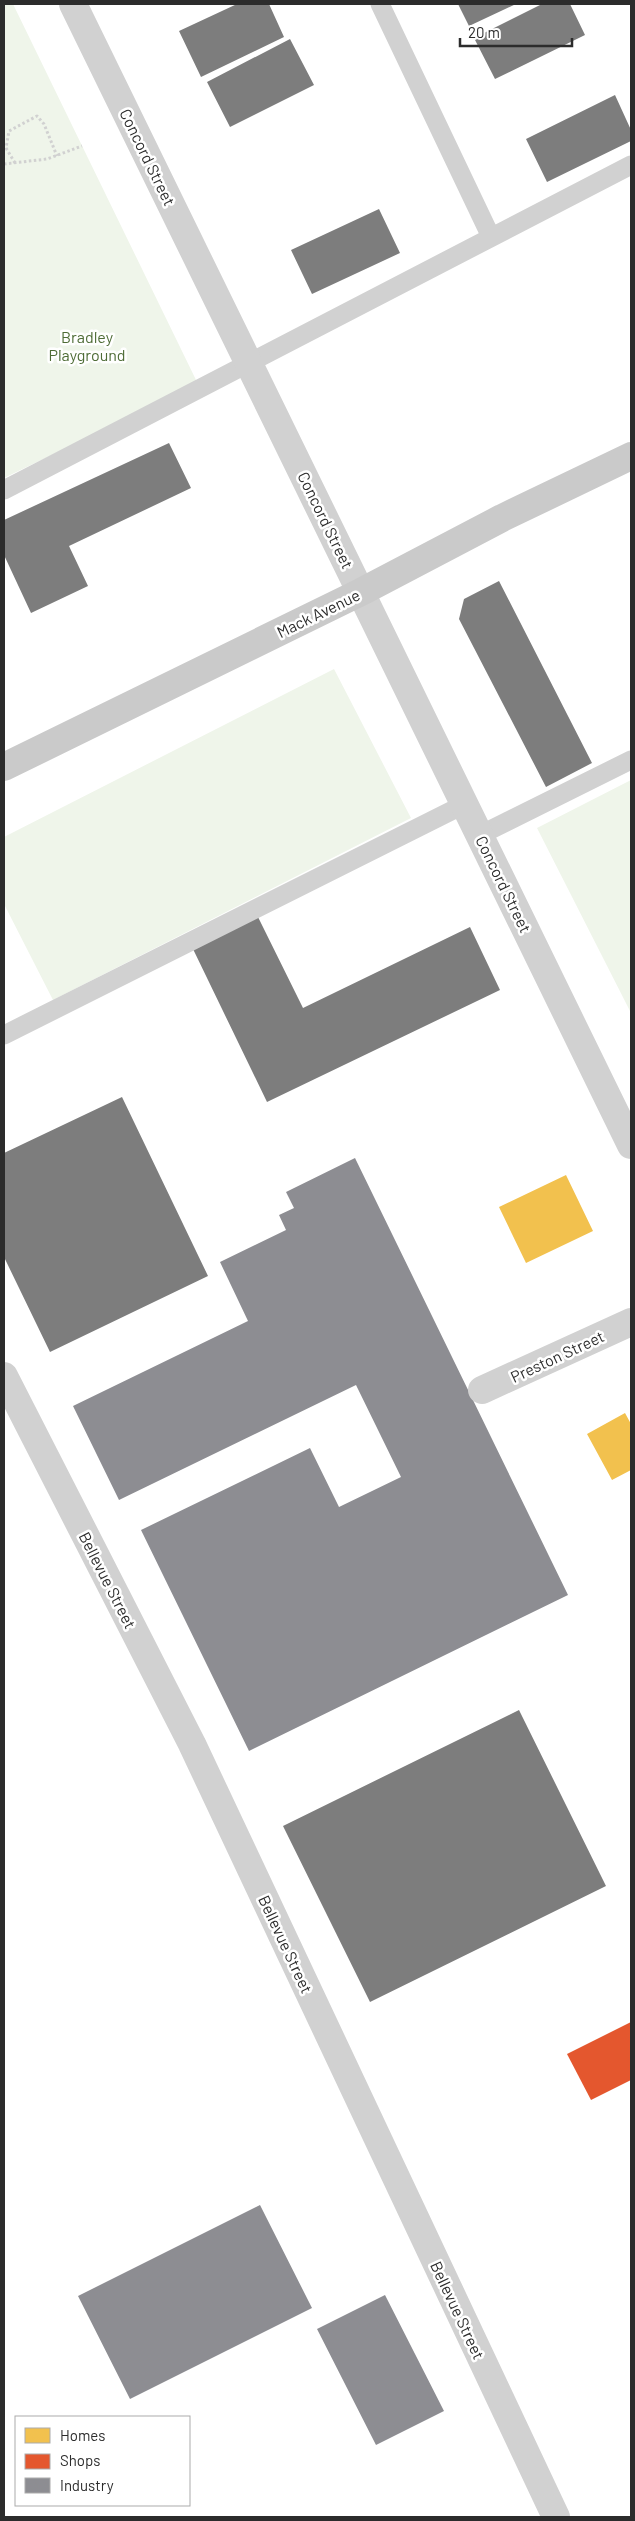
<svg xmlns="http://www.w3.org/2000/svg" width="635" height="2521" font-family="Barlow,sans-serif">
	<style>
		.green { fill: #eff5ea }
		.homes { fill: #f2c14e }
		.shops { fill: #e4572e }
		.industry { fill: #8d8d92 }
		.building { fill: #7d7d7d }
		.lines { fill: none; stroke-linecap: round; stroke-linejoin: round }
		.path { stroke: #d1d1d1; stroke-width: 3; stroke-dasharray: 2.5 2.5; stroke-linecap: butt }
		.lane { stroke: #d1d1d1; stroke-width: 19 }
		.street { stroke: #d1d1d1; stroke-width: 28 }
		.secondary { stroke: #cacaca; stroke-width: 28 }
		.labels { text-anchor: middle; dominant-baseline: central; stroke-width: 5; stroke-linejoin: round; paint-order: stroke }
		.street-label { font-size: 16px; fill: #2c2c2c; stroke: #fff }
		.park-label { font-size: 16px; fill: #4e6c36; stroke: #fff }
	</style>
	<rect width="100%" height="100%" fill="#fff"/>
	<!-- green -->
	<path class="green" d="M4,4H13L198,384L4,478Z
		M334,669L411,818L53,1000L4,904V837Z
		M631,780V1013L537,828Z"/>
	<!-- homes -->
	<path class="homes" d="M566,1175L593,1231L526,1263L499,1207Z
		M625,1413L631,1424V1470L612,1480L587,1434Z"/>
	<!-- shops -->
	<path class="shops" d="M631,2022V2080L591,2100L567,2054Z"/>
	<!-- industry -->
	<path class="industry" d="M355,1158L568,1595L249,1751L141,1530L310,1448L339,1507L401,1477L356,1385L119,1500L73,1406L248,1321L220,1262L286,1230L279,1215L294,1208L286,1192Z
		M260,2205L312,2308L130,2399L78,2296Z
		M385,2295L444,2411L376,2445L317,2329Z"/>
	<!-- building -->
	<path class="building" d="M237,4H269L284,37L201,77L179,31Z
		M458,4H516L469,26Z
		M542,4H570L585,35L495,79L474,38Z
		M290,39L314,85L230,127L207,82Z
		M615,95L631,130V141L547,182L526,139Z
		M379,209L400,253L312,294L291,250Z
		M169,443L191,488L69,546L88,586L31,613L4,555V520Z
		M499,581L592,763L546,787L459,619L464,599Z
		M258,917L303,1008L470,927L500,990L267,1102L193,949Z
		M122,1097L208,1276L50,1352L4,1257V1153Z
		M519,1710L606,1886L370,2002L283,1826Z"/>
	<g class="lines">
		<!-- path -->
		<path class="path" d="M15,163L6,148L9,131L37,116L44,124L57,156
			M4,164L47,159L82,146"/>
		<!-- lane -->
		<path class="lane" d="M380,4L491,237
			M4,490L631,165
			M480,835L631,760
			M4,1035L465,804"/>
		<!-- street -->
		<path class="street" d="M73,4L631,1145
			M4,1376L192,1744L556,2517
			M482,1390L631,1322"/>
		<!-- secondary -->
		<path class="secondary" d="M4,767L361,592L502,518L631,456"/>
	</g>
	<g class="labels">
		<!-- street labels -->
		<g class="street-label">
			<text transform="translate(148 157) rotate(64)">Concord Street</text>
			<text transform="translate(326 520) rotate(64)">Concord Street</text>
			<text transform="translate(318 613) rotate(-26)">Mack Avenue</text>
			<text transform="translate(504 884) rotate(64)">Concord Street</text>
			<text transform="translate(557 1356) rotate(-25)">Preston Street</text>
			<text transform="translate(108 1580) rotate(63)">Bellevue Street</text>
			<text transform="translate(286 1944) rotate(65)">Bellevue Street</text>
			<text transform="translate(458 2310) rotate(65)">Bellevue Street</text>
		</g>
		<!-- park labels -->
		<g class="park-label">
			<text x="87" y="336">Bradley<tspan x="87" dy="18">Playground</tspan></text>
		</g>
	</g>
	<!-- border -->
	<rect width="635" height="2521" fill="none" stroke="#2c2c2c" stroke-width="10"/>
	<!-- legend -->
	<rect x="15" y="2416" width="175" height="90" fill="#ffffff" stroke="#ababab"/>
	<rect x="25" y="2428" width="25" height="15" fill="#f2c14e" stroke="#ababab"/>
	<text x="60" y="2441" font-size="15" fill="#2c2c2c">Homes</text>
	<rect x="25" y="2454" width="25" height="15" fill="#e4572e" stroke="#ababab"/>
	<text x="60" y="2466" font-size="15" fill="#2c2c2c">Shops</text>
	<rect x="25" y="2478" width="25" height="15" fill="#8d8d92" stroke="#ababab"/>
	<text x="60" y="2491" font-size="15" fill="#2c2c2c">Industry</text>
	<!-- scale -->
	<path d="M460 38v8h112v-8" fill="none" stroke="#2c2c2c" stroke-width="2.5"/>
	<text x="468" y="38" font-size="15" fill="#2c2c2c" stroke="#ffffff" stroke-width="4" paint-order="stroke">20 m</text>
</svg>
